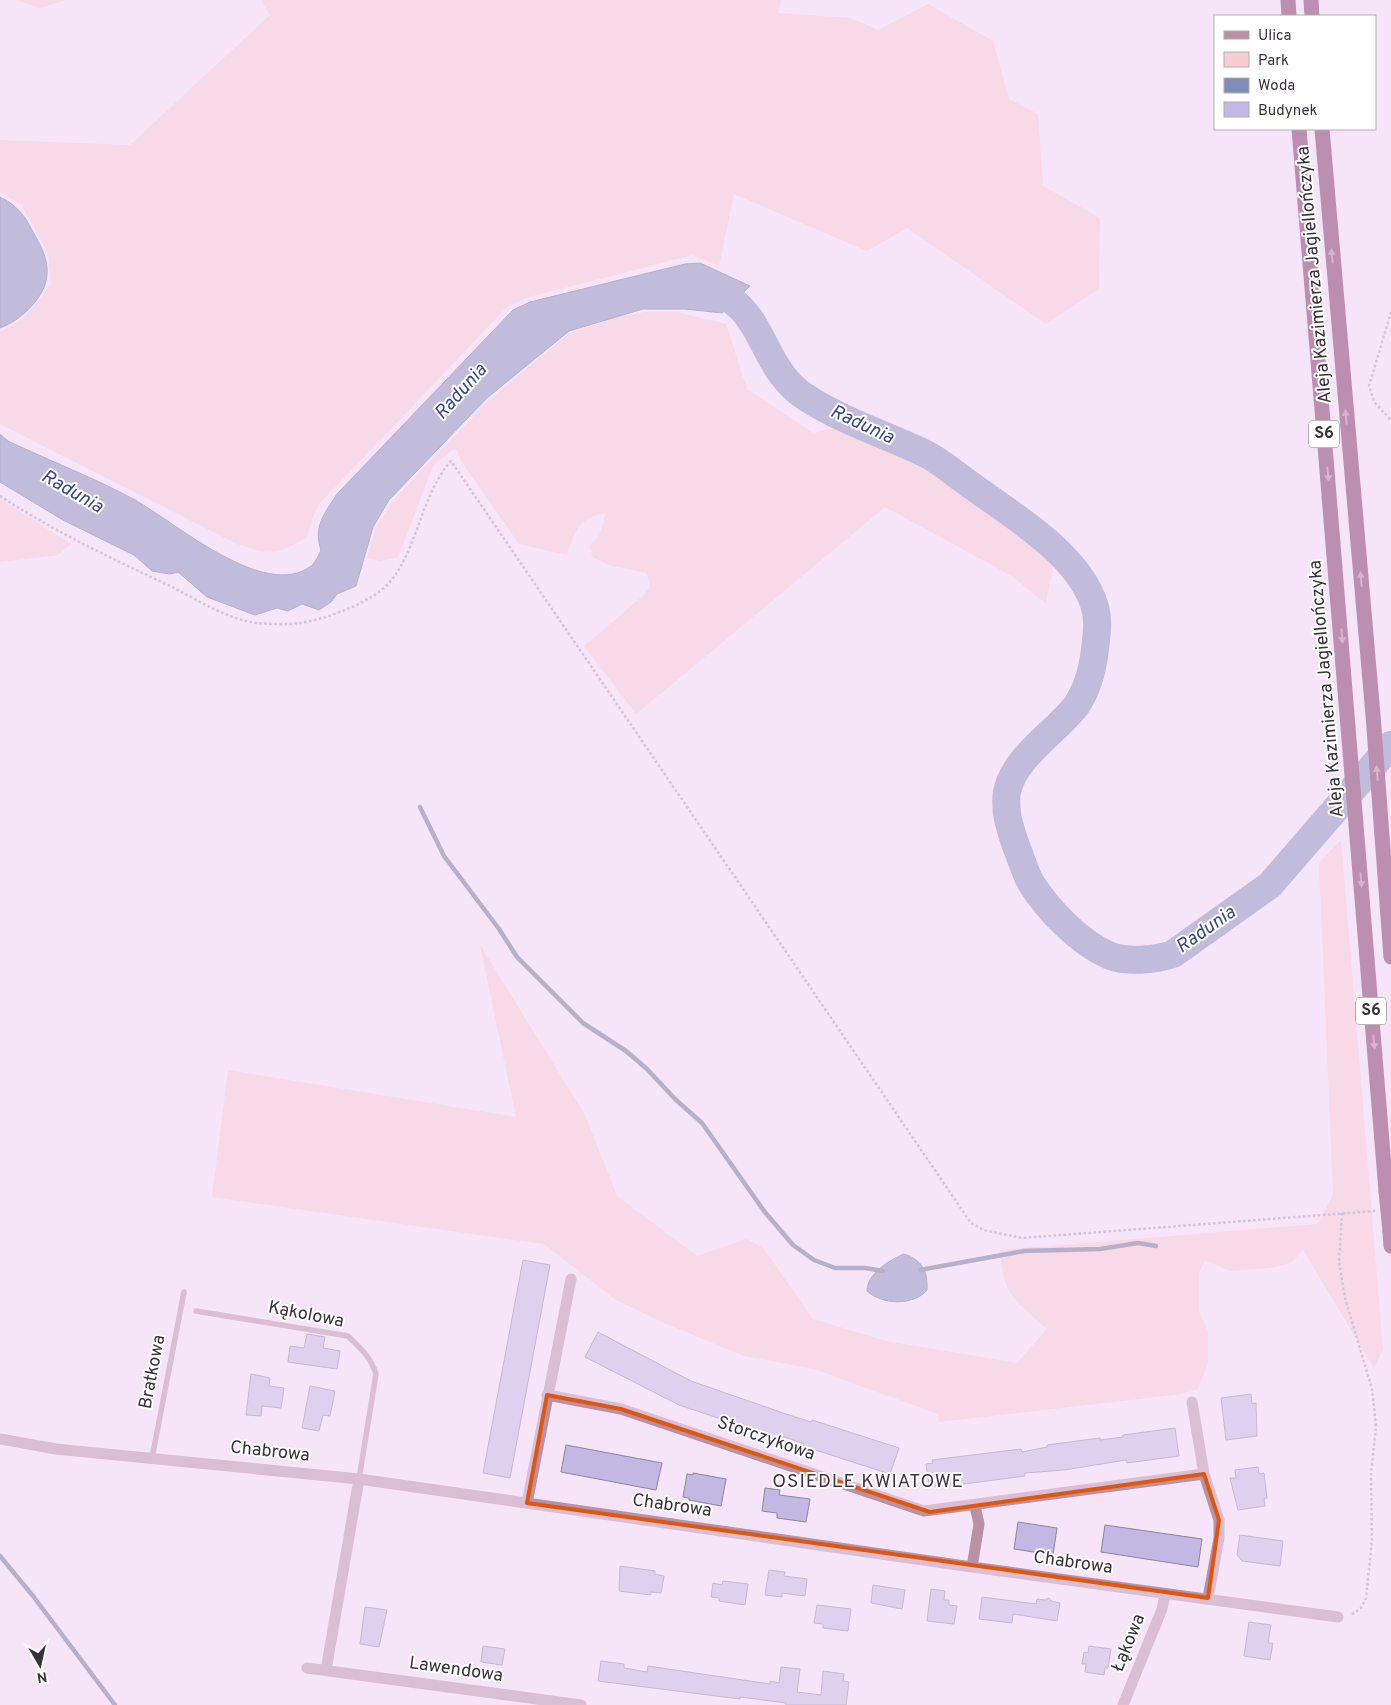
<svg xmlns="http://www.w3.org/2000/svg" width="1391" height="1705" font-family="Overpass,sans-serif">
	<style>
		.green { fill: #f8cdd1 }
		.water { fill: #808db6; stroke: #6a7190 }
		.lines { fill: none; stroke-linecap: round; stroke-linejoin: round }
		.stream { stroke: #6a7190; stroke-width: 4.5 }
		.river { stroke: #808db6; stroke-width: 28 }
		.building { fill: #c3b8e4; stroke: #8b869c }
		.path { stroke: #ab9eae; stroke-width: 2.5; stroke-dasharray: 2.5 2.5; stroke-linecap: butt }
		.service { stroke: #b991a5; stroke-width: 5.5 }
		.minor { stroke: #b991a5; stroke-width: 11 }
		.motorway { stroke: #752756; stroke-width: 15 }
		.motorway-bridge { stroke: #752756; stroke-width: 15 }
		.oneway { fill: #ac7d9a }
		.marked { fill: none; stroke: #df570e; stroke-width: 4; stroke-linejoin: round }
		.labels { text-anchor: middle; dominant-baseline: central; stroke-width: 4; stroke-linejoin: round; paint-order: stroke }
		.shield { fill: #fff; stroke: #746f74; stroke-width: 1 }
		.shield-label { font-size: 16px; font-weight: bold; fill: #383139 }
		.street-label { font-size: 18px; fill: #383139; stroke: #fff }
		.water-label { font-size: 19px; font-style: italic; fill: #38467c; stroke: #fff }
		.neighbourhood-label { font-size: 19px; letter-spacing: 1px; fill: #403242; stroke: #fff }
	</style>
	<rect width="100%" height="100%" fill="#f6e4f9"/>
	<!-- green -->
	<path class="green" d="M16,0H66L40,8Z
		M261,0H781L778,13L851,18L878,30L928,4L993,41L1009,99L1038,114L1043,186L1100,218L1099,289L1046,324L907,228L867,251L734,194L719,266L693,255L529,297L507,307L320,503L312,519L307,537C275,556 272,555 237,544L0,424V331C24,323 37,303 51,284L48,253L21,204L0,192V140L130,145L270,15Z
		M644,312H677L726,324L747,389L813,433L855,424L929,456L1030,528L1056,550L1046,604L1012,576L885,507L636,714L584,646L643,596L650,587L647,573L608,565L593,557L589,546L599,536L606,513C579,517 575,531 567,555L519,544L461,461L457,450H452L433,466L398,557L380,561L367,558L377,525L398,495L489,400L568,334L614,318Z
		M0,499L71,544L58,555L0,562Z
		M1341,840L1383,1349L1374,1368L1303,1250L1291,1263L1270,1268L1230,1271L1205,1260L1199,1273V1311L1208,1331V1363L1198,1389L1182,1394L939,1422L938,1414L814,1369L744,1356L662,1322L616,1300L544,1244L212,1197L228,1070L516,1117L480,945L585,1115L617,1196L697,1256L747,1239L764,1249L813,1319L886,1341L1017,1363L1047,1329C1014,1298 1004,1299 1000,1250L1318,1224L1333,1194L1319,863Z"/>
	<!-- water -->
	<path class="water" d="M0,197C17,205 25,216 33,232C40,244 46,255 47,268C50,294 22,320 0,328Z
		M700,263L750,286L722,313L685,309H643L569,331L487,398L389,500L373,527L356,586L337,594L331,602L319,610L302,604L288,611L277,608L255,615L207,597L178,572L170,574L152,571L134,555L63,520L0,482V434L8,441C50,461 95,478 135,500C176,523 265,601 311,566C315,563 319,555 321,550C313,527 324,514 337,494L513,310L530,302L685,264Z
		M904,1254C922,1260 928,1271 927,1290C914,1306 882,1305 867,1291C867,1274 889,1260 904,1254Z"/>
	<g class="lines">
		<!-- stream -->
		<path class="stream" d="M420,807L444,856L499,929L517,957L583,1023L626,1051L647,1069L675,1099L702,1123L764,1211L793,1245L814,1260L835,1268H865L883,1271
			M920,1270L1024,1251L1100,1249L1138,1243L1156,1246
			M0,1556L33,1596L115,1705"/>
		<!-- river -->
		<path class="river" d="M699,289C767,296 755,366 807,398C844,422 887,435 926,454C942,462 957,476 972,486C1013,516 1077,553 1094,604C1099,619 1097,633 1095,649C1093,667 1087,690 1076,706C1056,732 1014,757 1007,792C1004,811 1010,828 1016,846C1021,858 1025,872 1031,883C1048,910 1079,942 1108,955C1127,963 1154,960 1173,954L1270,885L1391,745"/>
	</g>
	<!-- building -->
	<path class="building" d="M523,1260L550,1265L510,1478L483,1473Z
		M598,1332L691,1381L789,1415L811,1422L812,1420L899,1448L890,1474L803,1446L804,1444L782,1436L781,1439L679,1405L585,1357Z
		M307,1334L325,1337L323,1348L340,1351L337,1369L288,1362L290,1346L304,1348Z
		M251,1374L270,1378L269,1386L284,1388L281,1408L262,1406L261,1416L246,1415Z
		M310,1386L335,1391L330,1416L323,1415L319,1431L302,1428Z
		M1251,1394L1252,1404L1256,1403L1257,1436L1226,1440L1221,1398Z
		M1175,1428L1179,1456L1127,1463L1126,1460L1064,1470L1025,1473V1476L949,1486H929L926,1464L933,1463L932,1460L1021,1449L1022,1452L1047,1447V1445L1100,1438V1440L1123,1437V1435Z
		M566,1445L662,1463L656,1490L561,1472Z
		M1258,1467L1259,1474L1264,1473L1267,1498L1264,1499L1265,1506L1238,1510L1230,1478H1236L1235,1470Z
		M693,1473L726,1479L721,1506L689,1500V1498L683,1497L687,1474L693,1475Z
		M765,1488L780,1490L779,1495L810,1499L806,1522L777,1518V1513L762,1511Z
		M1018,1522L1057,1528L1053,1555L1014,1549Z
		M1105,1525L1202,1539L1198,1567L1101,1552Z
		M1240,1535L1283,1541L1280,1566L1242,1561L1237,1555Z
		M620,1566L655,1571V1574L664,1576L661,1593L651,1592V1595L619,1591Z
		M769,1570L785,1572L784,1576L807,1579L805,1596L782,1593V1597L765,1595Z
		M723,1581L748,1584L745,1605L719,1601V1598L711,1597L713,1583L722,1585Z
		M873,1585L905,1590L902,1609L871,1603Z
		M931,1589L945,1591L944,1600H949V1605L957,1606L954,1624L927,1621Z
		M982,1597L1036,1604L1037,1599L1045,1600L1049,1598L1051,1601L1060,1603L1057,1621L1013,1614L1012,1623L979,1619Z
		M817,1605L851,1609L848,1631L823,1628V1624L814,1623Z
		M365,1607L387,1610L379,1647L360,1644Z
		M1249,1622L1271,1625L1268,1643H1273L1270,1660L1244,1656Z
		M483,1646L505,1649L502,1665L481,1662Z
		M1089,1646L1111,1649L1108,1668H1105L1104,1675L1085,1672L1086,1664H1082L1084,1652L1088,1653Z
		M601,1661L624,1664V1668L647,1672L648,1666L770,1684V1681L779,1683L781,1667L800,1669L797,1692L821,1695L823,1671L844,1674L843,1681L849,1682L846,1705H786V1703L740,1697V1699L598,1681Z"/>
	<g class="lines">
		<!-- path -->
		<path class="path" d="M1391,312L1369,386L1374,402L1391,420
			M0,496C55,532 111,558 170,586C198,600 226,619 257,623C270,624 286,625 299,623C325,620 373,602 390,582C418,548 421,495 451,461L971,1223L984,1230L1022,1238L1375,1211
			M1342,1213L1339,1262L1345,1298L1372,1389L1376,1426L1371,1474L1372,1540L1366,1598L1361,1608L1351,1615"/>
		<!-- service -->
		<path class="service" d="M196,1311L348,1336C360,1348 371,1357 376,1374L359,1479
			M152,1458L184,1292"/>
		<!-- minor -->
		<path class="minor" d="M547,1395L621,1409L924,1511L1204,1474
			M1192,1402L1204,1474L1219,1520V1538L1208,1598
			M0,1439L56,1449L359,1479L972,1567L1338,1617
			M527,1503L571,1279
			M972,1567L979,1524L975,1506
			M307,1668L581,1705
			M326,1670L359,1479
			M1123,1705L1162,1609L1165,1594"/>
		<!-- motorway -->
		<path class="motorway" d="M1288,0L1289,16
			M1311,0L1312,16
			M1299,129L1386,1191
			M1322,129L1373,715L1391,957
			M1390,1231L1391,1246"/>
		<!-- motorway-bridge -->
		<path class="motorway-bridge" d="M1386,1191L1390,1231"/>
	</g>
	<!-- one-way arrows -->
	<defs><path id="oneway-solid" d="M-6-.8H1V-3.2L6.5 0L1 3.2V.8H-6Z" transform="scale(1.25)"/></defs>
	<g class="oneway">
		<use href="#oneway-solid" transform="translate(1332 256) rotate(-95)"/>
		<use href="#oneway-solid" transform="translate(1346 417) rotate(-95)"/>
		<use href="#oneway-solid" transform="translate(1328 474) rotate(85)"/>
		<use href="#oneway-solid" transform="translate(1361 579) rotate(-95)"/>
		<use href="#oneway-solid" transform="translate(1342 636) rotate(85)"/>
		<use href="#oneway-solid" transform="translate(1377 773) rotate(-95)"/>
		<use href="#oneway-solid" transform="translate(1361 880) rotate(85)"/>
		<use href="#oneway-solid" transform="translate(1374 1042) rotate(85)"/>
	</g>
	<!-- marked area -->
	<path d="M0 0H1391V1705H0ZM547,1395L621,1409L930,1512L1204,1474L1219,1520L1208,1598L527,1503Z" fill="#f6e4f9" fill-opacity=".55" fill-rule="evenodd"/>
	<path class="marked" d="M547,1395L621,1409L930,1512L1204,1474L1219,1520L1208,1598L527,1503Z"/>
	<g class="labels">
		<!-- shield labels -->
		<g class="shield">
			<rect x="1309" y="420.5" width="30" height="27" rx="4"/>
			<rect x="1356" y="997.5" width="30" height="27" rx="4"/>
		</g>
		<g class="shield-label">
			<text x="1324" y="434">S6</text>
			<text x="1371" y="1011">S6</text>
		</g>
		<!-- street labels -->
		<g class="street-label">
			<text transform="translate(1315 275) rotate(-95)">Aleja Kazimierza Jagiellończyka</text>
			<text transform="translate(1327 689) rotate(-95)">Aleja Kazimierza Jagiellończyka</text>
			<text transform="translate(306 1315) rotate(11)">Kąkolowa</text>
			<text transform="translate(153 1372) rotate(-79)">Bratkowa</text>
			<text transform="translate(766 1439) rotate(19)">Storczykowa</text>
			<text transform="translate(270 1452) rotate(6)">Chabrowa</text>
			<text transform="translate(672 1506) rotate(8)">Chabrowa</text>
			<text transform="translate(1073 1563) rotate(8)">Chabrowa</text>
			<text transform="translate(1129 1643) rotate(-68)">Łąkowa</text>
			<text transform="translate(456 1670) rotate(8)">Lawendowa</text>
		</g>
		<!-- water labels -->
		<g class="water-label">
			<text transform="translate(461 392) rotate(-48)">Radunia</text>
			<text transform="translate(862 425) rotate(25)">Radunia</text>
			<text transform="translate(72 492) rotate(30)">Radunia</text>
			<text transform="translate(1206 930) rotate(-35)">Radunia</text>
		</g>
		<!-- neighbourhood labels -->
		<g class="neighbourhood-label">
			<text x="868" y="1482">OSIEDLE KWIATOWE</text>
		</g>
	</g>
	<!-- legend -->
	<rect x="1214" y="15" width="162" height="115" fill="#ffffff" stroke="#afadb0"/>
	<rect x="1224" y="31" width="25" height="8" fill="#b991a5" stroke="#afadb0"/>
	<text x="1258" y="40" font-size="15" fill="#383139">Ulica</text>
	<rect x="1224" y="52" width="25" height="15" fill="#f8cdd1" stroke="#afadb0"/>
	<text x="1258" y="65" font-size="15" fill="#383139">Park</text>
	<rect x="1224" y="78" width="25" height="15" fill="#808db6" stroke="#afadb0"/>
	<text x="1258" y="90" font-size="15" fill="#383139">Woda</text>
	<rect x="1224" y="102" width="25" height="15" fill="#c3b8e4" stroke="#afadb0"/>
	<text x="1258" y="115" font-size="15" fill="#383139">Budynek</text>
	<!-- north arrow -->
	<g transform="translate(40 1665) rotate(171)" stroke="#ffffff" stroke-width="4" paint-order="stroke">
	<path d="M0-4L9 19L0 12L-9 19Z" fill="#383139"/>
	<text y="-8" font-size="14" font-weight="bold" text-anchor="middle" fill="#383139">N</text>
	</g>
</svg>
